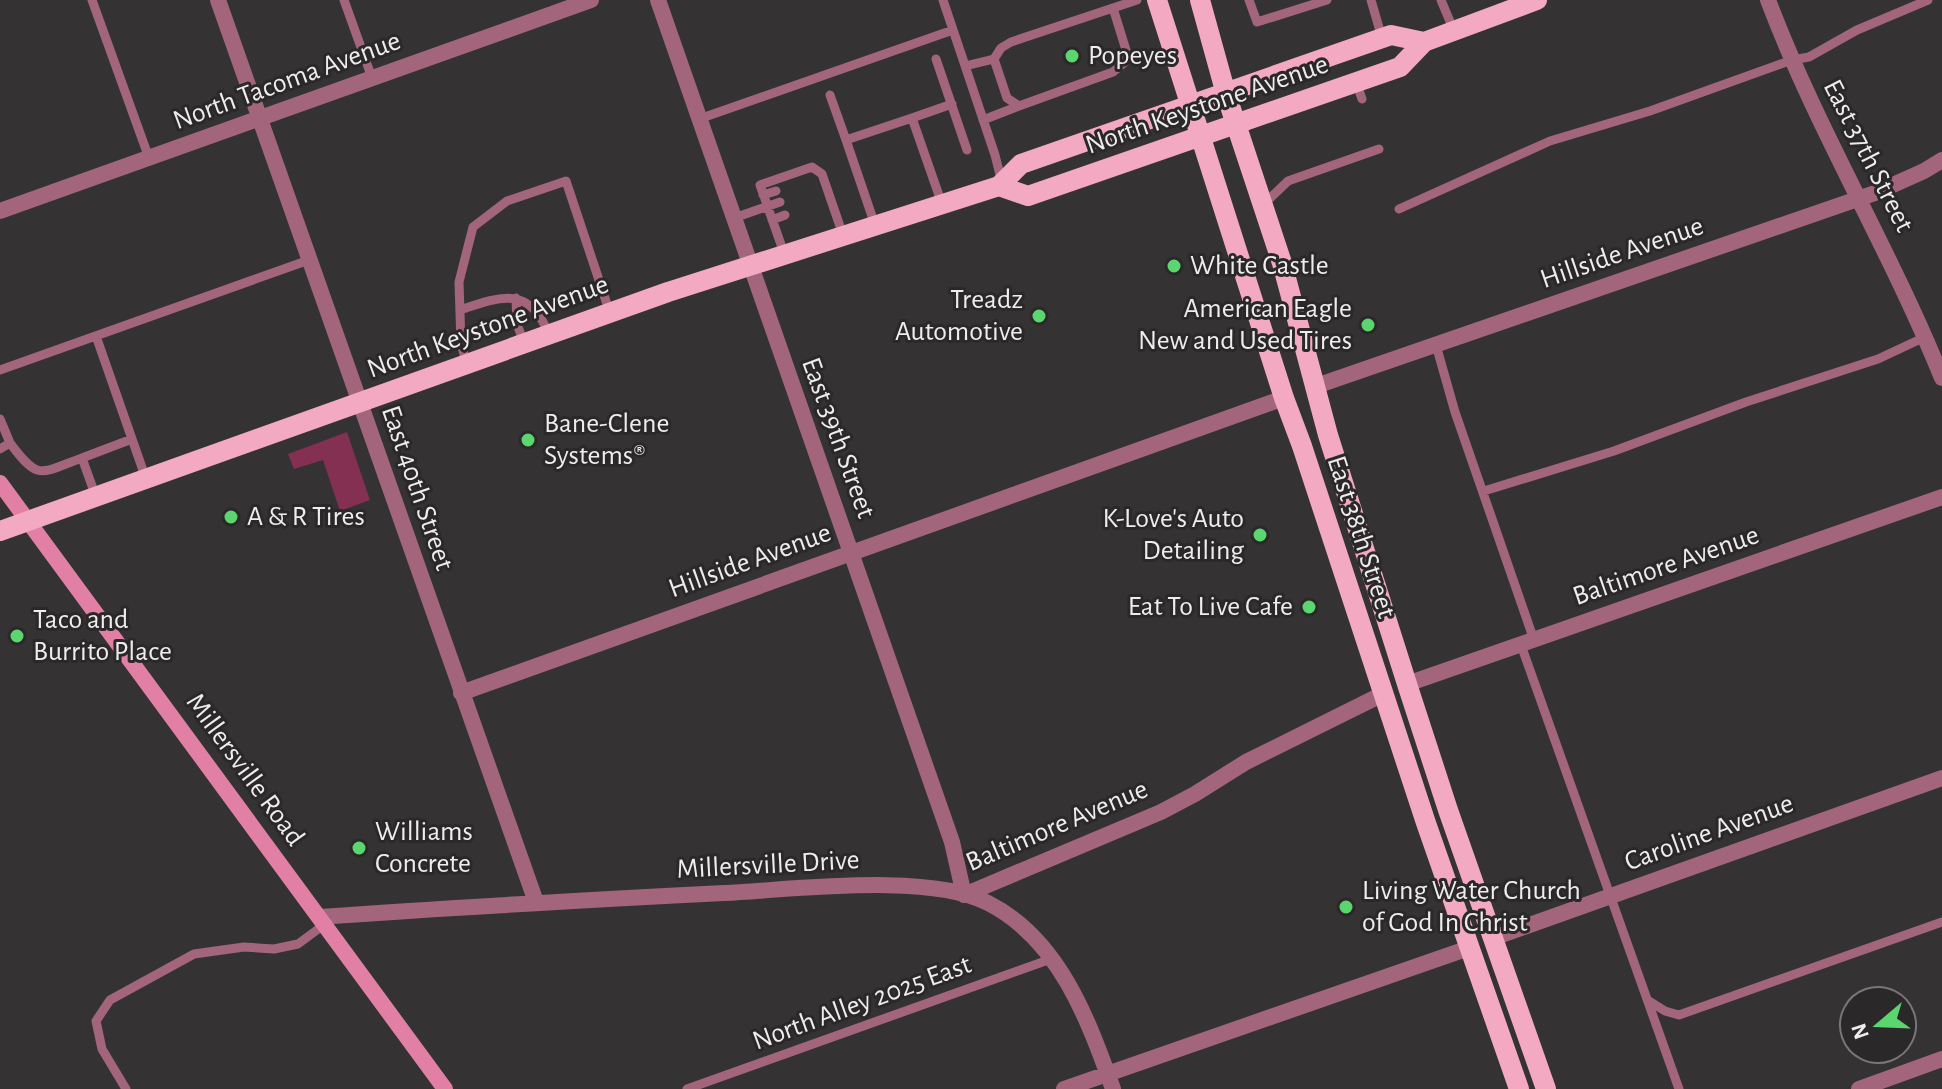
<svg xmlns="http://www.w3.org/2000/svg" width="1942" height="1089" font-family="'Alegreya Sans',sans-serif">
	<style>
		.green { fill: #833053 }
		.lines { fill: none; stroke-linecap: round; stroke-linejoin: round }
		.lane { stroke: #a2657c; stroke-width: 9 }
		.street { stroke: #a2657c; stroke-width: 16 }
		.secondary { stroke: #e180a4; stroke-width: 16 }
		.primary { stroke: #f4a9c3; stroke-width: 20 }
		.poi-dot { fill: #5bd56e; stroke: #2b2829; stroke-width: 3 }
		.labels { text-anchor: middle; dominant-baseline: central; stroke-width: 6; stroke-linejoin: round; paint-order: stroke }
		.poi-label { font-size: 28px; fill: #eeecec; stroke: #2b2829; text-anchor: start }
		.street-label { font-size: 28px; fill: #eeecec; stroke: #2b2829 }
	</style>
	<rect width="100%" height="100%" fill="#353233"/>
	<!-- green -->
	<path class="green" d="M347,432L370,500L340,511L323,460L294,469L288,454Z"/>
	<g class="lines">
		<!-- lane -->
		<path class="lane" d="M92,0L149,158
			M344,0L372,78
			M943,0L995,155L1002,183
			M1249,0L1257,22L1327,0
			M1371,0L1382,38
			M1441,0L1454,31
			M1113,8L1126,50L1125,62L1113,72L1019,106L1007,98L994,59L1001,48L1011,42L1137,0
			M936,59L967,150
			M965,66L994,59
			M1356,82L1362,99
			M830,95L846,140
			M912,118L952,104
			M699,119L953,30
			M983,120L1019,106
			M763,195L776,191
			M1263,205L1288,181L1379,149
			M1399,209L1550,141L1650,111L1792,60L1809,57L1857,30L1928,0
			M734,218L780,202
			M772,220L785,215
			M875,225L846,140L912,118L942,204
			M784,253L760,185L812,167L822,174L843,235
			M516,298L517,324L524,343
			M460,310C501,296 530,285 549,335
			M96,336L146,479
			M1436,345L1455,412L1534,640
			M467,364L461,344L459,282L473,227L507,201L566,181L610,313
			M0,370L309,260
			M0,419L10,443L0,449
			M10,443C39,482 40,473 82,458L96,497
			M82,458L132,439
			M1484,491L1614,451L1746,402L1878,359L1925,337
			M1521,645L1679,1089
			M1649,1001L1665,1011L1679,1015L1942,922
			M126,1089L102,1049L96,1021L110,1000L194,954L244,947L274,949L298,944L325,924
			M687,1089L1051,959"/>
		<!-- street -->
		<path class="street" d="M218,0L536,902
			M658,0L952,842L964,895L1161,812L1195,794L1246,762L1383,694
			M1768,0C1817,130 1890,249 1942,378
			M0,211L591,0
			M1316,386L1875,193L1924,171L1942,160
			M1407,684L1942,497
			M461,693L1284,398
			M320,917C455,907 589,900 724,893C792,890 929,872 988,903C1059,939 1088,1019 1113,1089
			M1493,938L1942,778
			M1064,1089L1469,948
			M1859,1089L1942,1059"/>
		<!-- secondary -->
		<path class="secondary" d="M0,483L445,1089"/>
		<!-- primary -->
		<path class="primary" d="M1157,0L1284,398L1302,446L1426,823L1519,1089
			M1200,0L1226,94L1282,263L1328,435L1407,684L1448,810L1546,1089
			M999,186L1028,196L1400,67L1424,42L1537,0
			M0,531L668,292L999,186L1021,164L1391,35L1424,42"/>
	</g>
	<!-- markers -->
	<g class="poi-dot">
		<circle cx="1072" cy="56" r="8"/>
		<circle cx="1174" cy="266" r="8"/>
		<circle cx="1039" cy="316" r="8"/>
		<circle cx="1368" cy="325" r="8"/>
		<circle cx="528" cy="440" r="8"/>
		<circle cx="231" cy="517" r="8"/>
		<circle cx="1260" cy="535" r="8"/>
		<circle cx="1309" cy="607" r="8"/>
		<circle cx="17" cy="636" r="8"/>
		<circle cx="359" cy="848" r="8"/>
		<circle cx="1346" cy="907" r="8"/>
	</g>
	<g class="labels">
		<!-- poi labels -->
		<g class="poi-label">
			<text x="1088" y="56">Popeyes</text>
			<text x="1190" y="266">White Castle</text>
			<text x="1023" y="300" text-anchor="end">Treadz<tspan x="1023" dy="32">Automotive</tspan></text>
			<text x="1352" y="309" text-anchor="end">American Eagle<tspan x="1352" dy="32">New and Used Tires</tspan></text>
			<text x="544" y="424">Bane-Clene<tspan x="544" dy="32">Systems®</tspan></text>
			<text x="247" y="517">A &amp; R Tires</text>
			<text x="1244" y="519" text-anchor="end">K-Love's Auto<tspan x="1244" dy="32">Detailing</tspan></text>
			<text x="1293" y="607" text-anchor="end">Eat To Live Cafe</text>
			<text x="33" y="620">Taco and<tspan x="33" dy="32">Burrito Place</tspan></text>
			<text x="375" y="832">Williams<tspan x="375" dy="32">Concrete</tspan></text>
			<text x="1362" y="891">Living Water Church<tspan x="1362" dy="32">of God In Christ</tspan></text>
		</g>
		<!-- street labels -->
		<g class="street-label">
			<text transform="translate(287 81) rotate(-20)">North Tacoma Avenue</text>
			<text transform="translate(1207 105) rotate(-19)">North Keystone Avenue</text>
			<text transform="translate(1868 156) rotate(63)">East 37th Street</text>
			<text transform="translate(1622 253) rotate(-19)">Hillside Avenue</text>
			<text transform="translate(488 327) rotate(-20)">North Keystone Avenue</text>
			<text transform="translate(838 438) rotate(70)">East 39th Street</text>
			<text transform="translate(417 488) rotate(71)">East 40th Street</text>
			<text transform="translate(1361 537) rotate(72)">East 38th Street</text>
			<text transform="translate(750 561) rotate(-20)">Hillside Avenue</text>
			<text transform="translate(1666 566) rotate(-19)">Baltimore Avenue</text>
			<text transform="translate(245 770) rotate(54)">Millersville Road</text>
			<text transform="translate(1057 826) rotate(-23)">Baltimore Avenue</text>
			<text transform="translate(1709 833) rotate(-20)">Caroline Avenue</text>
			<text transform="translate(768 865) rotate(-3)">Millersville Drive</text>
			<text transform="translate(862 1003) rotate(-20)">North Alley 2025 East</text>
		</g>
	</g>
	<!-- north arrow -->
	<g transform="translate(1878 1025) rotate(251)"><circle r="38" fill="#2b2829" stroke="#797677" stroke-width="2"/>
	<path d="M0-6L14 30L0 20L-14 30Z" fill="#5bd56e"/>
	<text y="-12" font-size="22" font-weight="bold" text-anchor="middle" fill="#eeecec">N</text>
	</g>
</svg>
